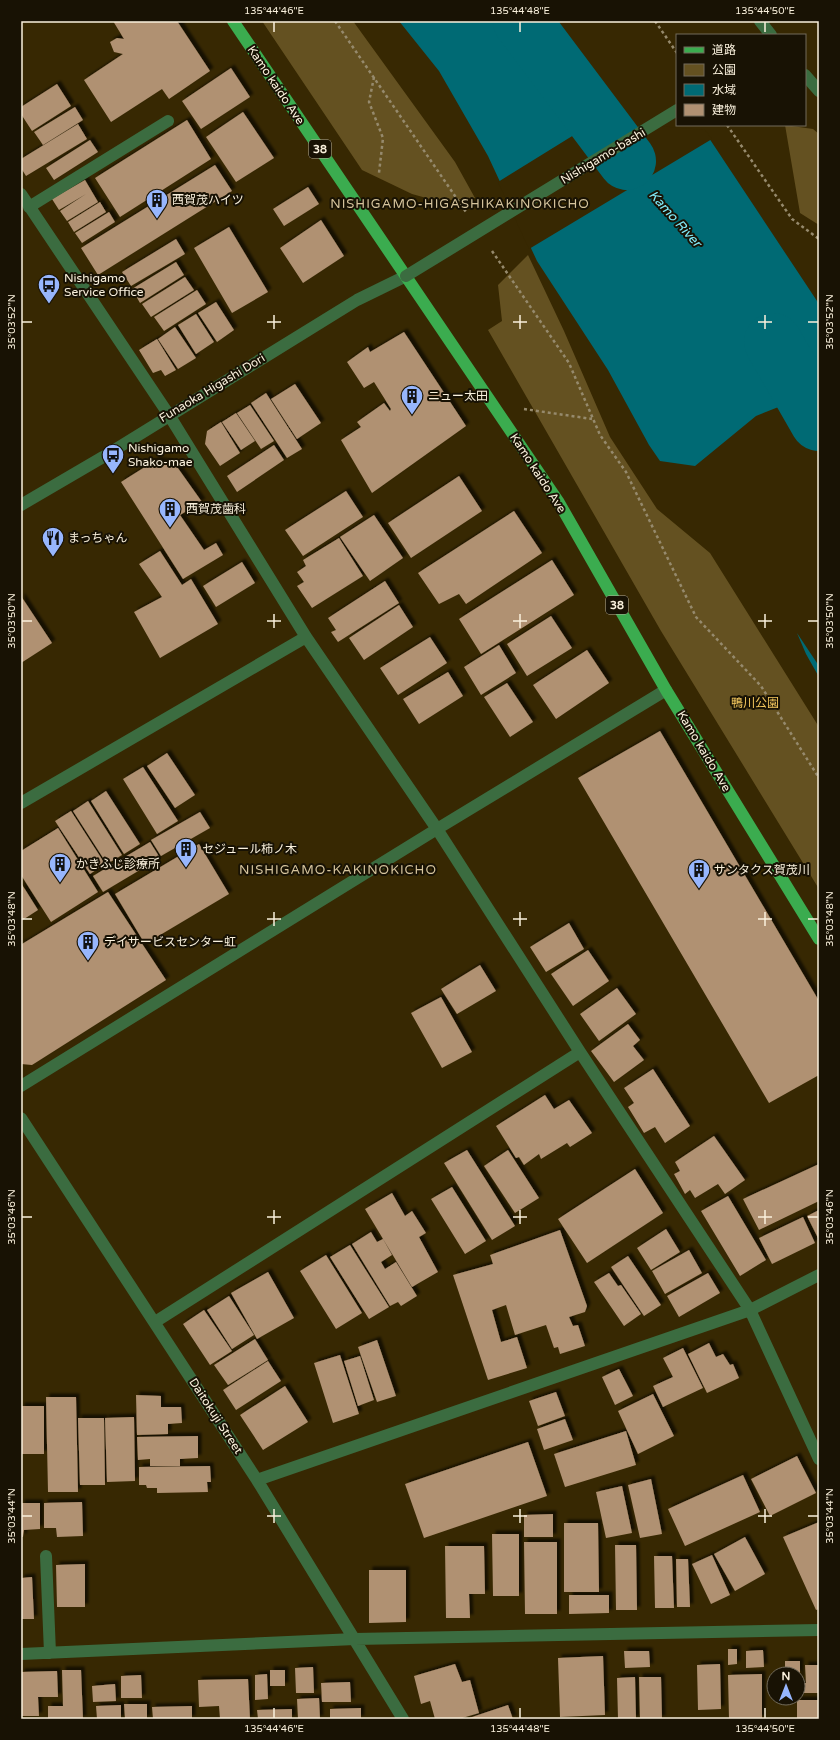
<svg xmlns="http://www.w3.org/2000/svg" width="840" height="1740" font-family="'Varela Round','Noto Sans JP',sans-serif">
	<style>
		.green { fill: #645121 }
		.water { fill: #006a74 }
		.pier { fill: #372802 }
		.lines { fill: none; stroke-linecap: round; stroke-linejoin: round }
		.river { stroke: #006a74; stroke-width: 58 }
		.building { fill: #b09172; filter: url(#shadow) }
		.path { stroke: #968a6d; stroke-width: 2.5; stroke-dasharray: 3 3; stroke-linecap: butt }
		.minor { stroke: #3b6c40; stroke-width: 12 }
		.major { stroke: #3bac4f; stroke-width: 12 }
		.minor-bridge { stroke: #3b6c40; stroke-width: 12 }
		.ticks { fill: none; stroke: #faf1dd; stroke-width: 1.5 }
		.labels { text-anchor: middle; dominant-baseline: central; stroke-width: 4; stroke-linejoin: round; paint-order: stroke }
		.shield { fill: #181204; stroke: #b6ae9c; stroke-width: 1 }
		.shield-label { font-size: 11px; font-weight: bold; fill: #faf1dd }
		.street-label { font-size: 12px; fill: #faf1dd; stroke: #181204 }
		.poi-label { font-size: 12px; fill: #faf1dd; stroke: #181204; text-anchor: start }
		.park-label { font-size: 12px; fill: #f6c95f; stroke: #181204 }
		.neighbourhood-label { font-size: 13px; letter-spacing: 1px; fill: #d6c49d; stroke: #181204 }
		.water-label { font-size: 13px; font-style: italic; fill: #81ebf9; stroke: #181204 }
		.neatline { fill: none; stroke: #faf1dd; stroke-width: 1.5 }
		.ticks-label { font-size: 10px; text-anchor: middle; fill: #faf1dd }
	</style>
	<defs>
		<filter id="shadow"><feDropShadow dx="3.5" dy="-3.5" stdDeviation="1" flood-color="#0009"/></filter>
	</defs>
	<rect width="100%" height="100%" fill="#372802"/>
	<!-- green -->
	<path class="green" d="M262,21H353L455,162L475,198L437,201L412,194L362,170Z
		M785,125L813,129L819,134V225L800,213Z
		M528,255L564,331L610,437L657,509L710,553L819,727V889L661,631L488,330L502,321L498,285Z"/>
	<!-- water -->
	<path class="water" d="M399,21H508L542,66L609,124L705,132L819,304V412L781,406L756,416L695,466L660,461L649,445L608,370L537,261L488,156L439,71Z
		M797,633L819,666V677L806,654Z"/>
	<!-- pier -->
	<path class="pier" d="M603,117L610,122L705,130L712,139L529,249L498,182Z"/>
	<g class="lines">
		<!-- river -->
		<path class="river" d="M522,21L627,161
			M773,342L819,422"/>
	</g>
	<!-- building -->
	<path class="building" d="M113,21H177L210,71L169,99L162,89L111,122L84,80L123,54L114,52L110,42L117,38L124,39Z
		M231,68L250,97L201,129L182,101Z
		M57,84L71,106L32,131L21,114V107Z
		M75,107L83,120L43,145L34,132Z
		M243,112L274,158L236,182L206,137Z
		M187,120L211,159L120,217L95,178Z
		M78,124L87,139L26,176L21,168V159Z
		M90,140L98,152L54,180L46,168Z
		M215,165L232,191L98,275L81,248Z
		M85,180L98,202L67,221L60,211L86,194L59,210L52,199Z
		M308,187L319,204L284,226L273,209Z
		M100,202L106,212L74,232L68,222Z
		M109,212L115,222L82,243L75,233Z
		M321,220L344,256L303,283L280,248Z
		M229,227L268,292L232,313L194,248Z
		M176,239L185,254L131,286L122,272Z
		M176,262L184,275L140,303L132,289Z
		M185,277L194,290L151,317L142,304Z
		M197,290L206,304L164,331L154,317Z
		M216,302L234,330L217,342L198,313Z
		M196,314L214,342L196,354L178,325Z
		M175,327L196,358L178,369L158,339Z
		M404,332L466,426L372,493L341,440L361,427L357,422L384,403L390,411L391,409L374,382L364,388L347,362L368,347L370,352Z
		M157,339L176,370L165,376L161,370L153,373L139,350Z
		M295,384L321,423L297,439L271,399Z
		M266,393L302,449L287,458L251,403Z
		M250,405L274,441L261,449L237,413Z
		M236,413L255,441L241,450L222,422Z
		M221,422L240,453L220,466L205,444L207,431Z
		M274,445L284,460L237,492L227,476Z
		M156,460L175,464L202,502L180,515L204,550L216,543L223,555L183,579L121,482Z
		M459,476L482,511L411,558L388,523Z
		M346,491L363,517L303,556L285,530Z
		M514,511L542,553L466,604L459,594L439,604L418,573Z
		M374,515L403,558L370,581L340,537Z
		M339,538L363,576L312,608L297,586L304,582L297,572L306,566L303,560Z
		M160,551L182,585L191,579L218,624L160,658L134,612L162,597L139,564Z
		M552,560L574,595L481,654L459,619Z
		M242,562L255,583L216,607L203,586Z
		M385,581L399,603L338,642L331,632L336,630L328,618Z
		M21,596L52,643L21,663Z
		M399,605L413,627L364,660L349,638Z
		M551,616L572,648L527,676L507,644Z
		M430,637L447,663L398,695L380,668Z
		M499,645L516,673L481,695L464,667Z
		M587,650L609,683L556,719L533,685Z
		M448,672L463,696L419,724L403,699Z
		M507,683L533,722L510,737L484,697Z
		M660,731L819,1001V1075L769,1103L578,778Z
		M167,753L195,795L175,808L147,766Z
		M143,767L178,821L157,834L123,779Z
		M106,791L140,844L124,854L91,801Z
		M88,801L122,855L107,864L73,811Z
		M71,811L105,864L90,874L55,821Z
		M200,812L210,828L161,856L151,840Z
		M58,828L98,892L51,922L21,875V851Z
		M150,842L160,858L103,892L93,876Z
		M199,844L229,894L145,944L115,894Z
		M21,883L38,910L21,921Z
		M108,892L166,980L32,1065L21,1064V942L22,944Z
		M569,923L584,949L546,972L530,947Z
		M588,950L609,981L573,1006L551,974Z
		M480,965L496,991L457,1014L441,989Z
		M617,988L636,1014L599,1041L580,1014Z
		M441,997L472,1052L442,1068L411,1013Z
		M628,1024L640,1040L633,1046L644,1060L614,1082L591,1051Z
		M653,1069L690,1126L665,1143L655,1127L644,1133L628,1107L634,1103L624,1088Z
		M545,1095L554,1109L569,1100L592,1133L570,1147L567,1143L541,1159L539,1154L524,1165L519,1157L516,1158L496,1126Z
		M714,1136L745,1180L725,1194L718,1184L695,1198L690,1190L685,1194L674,1174L680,1171L675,1162Z
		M467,1150L515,1226L492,1240L444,1163Z
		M508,1150L539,1198L515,1213L484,1166Z
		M819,1164V1201L759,1230L743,1199Z
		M635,1169L663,1213L587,1263L558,1219Z
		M452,1187L486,1241L465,1254L431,1199Z
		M392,1193L405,1216L412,1211L426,1233L419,1237L438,1272L412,1287L365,1209Z
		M728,1196L766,1260L740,1276L701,1211Z
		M819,1210V1240L807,1216Z
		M803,1217L815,1243L772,1264L759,1238Z
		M666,1229L680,1252L651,1270L637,1248Z
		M560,1230L587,1306L585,1312L569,1317L573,1326L578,1325L585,1346L560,1354L558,1347L554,1348L546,1325L515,1335L506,1305L492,1310L501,1342L517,1337L527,1368L488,1380L453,1275L493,1264L490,1255Z
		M371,1232L377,1242L383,1239L392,1255L381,1262L385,1269L396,1262L417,1296L401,1306L398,1302L390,1306L352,1244Z
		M350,1245L389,1307L369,1319L330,1257Z
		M689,1250L702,1273L665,1294L652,1271Z
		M326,1255L362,1313L336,1329L300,1271Z
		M628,1256L661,1305L644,1316L611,1267Z
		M268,1272L294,1318L257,1339L231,1293Z
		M609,1273L618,1286L621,1285L641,1314L624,1326L594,1282Z
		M708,1273L720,1293L679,1317L667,1296Z
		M229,1296L254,1335L232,1349L207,1310Z
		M204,1310L232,1351L210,1365L183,1324Z
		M255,1339L268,1360L228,1385L214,1365Z
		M377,1340L396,1396L377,1402L358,1347Z
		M709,1343L716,1357L723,1354L730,1365L733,1364L739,1378L707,1393L688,1354Z
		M683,1348L703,1388L663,1407L653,1386L673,1377L663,1358Z
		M340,1355L359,1414L333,1423L314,1363Z
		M360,1356L374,1400L358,1406L344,1361Z
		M268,1361L281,1381L236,1410L223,1390Z
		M619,1369L633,1396L615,1405L602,1377Z
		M285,1386L308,1422L263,1450L240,1415Z
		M556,1392L565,1416L538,1426L529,1401Z
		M653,1394L674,1436L638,1454L618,1411Z
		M136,1395L161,1396V1407H181L182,1423L168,1424V1434L137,1435Z
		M46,1397H76L78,1492H48Z
		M21,1406H44V1454H21Z
		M134,1417L135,1481L107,1482L105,1418Z
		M78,1418H104L105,1485H80Z
		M565,1419L573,1440L544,1450L537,1429Z
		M626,1431L636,1465L565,1487L554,1454Z
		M198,1436V1458L180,1459V1466H150V1459L138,1460L137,1437Z
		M528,1442L547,1496L424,1538L405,1484Z
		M797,1456L816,1493L770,1516L751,1479Z
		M210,1466L211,1482H207L208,1492L157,1493V1488H147L146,1485H139V1467Z
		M743,1475L760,1512L685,1546L668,1509Z
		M651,1479L662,1534L640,1538L628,1485Z
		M622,1486L632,1533L606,1538L596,1492Z
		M82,1502L83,1536L57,1537L56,1528H44V1503Z
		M21,1503H40V1529L24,1530L23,1537H21Z
		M553,1514V1537H524V1515Z
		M819,1522V1609L816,1610L783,1537Z
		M564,1523H598L599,1592H564Z
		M492,1534H519V1596H493Z
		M745,1537L765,1574L735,1591L714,1554Z
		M524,1542H557V1614H525Z
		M615,1545H636L637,1610H616Z
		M445,1546H484L485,1594H469L470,1618H446Z
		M712,1555L730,1595L711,1604L692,1564Z
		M654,1556H672L674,1608H655Z
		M676,1559H688L690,1607H677Z
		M85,1564V1607H57L56,1565Z
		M369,1570H406V1622L369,1623Z
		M32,1577L34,1619H21V1578Z
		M569,1595H609V1613L569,1614Z
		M728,1649H737V1664L728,1665Z
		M763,1650L764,1667L746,1668V1651Z
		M624,1651H649L650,1667L625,1668Z
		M603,1656L605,1715L560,1717L558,1658Z
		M785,1661H800V1680H798V1674H785Z
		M455,1664L462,1682L470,1680L479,1713L459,1719H435L430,1701L421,1704L414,1676Z
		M720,1664L721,1709L698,1710L697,1665Z
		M805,1665H819V1693H800V1683H806Z
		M313,1667L314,1693H296L295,1668Z
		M62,1670H81L83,1719H48V1706H63Z
		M270,1670H285V1686H270Z
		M57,1671L58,1697H38L39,1716H21V1672Z
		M267,1674L268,1699L255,1700V1675Z
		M762,1674V1719H729L728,1675Z
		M141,1675L142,1698H121V1676Z
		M635,1677L636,1719H618L617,1678Z
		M639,1677H661L662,1719H640Z
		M248,1679L250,1719H220L219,1706L199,1707L198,1680Z
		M350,1682L351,1702H322L321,1683Z
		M115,1684L116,1701L93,1702L92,1686Z
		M319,1698L320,1719H298L297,1699Z
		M797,1700H819V1719H797Z
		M124,1704H147V1719H125Z
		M121,1705V1719H97L96,1706Z
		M508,1705L513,1719H466Z
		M192,1706V1719H153L152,1707Z
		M361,1708V1719H330V1709Z
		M292,1709V1719H258L257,1710Z"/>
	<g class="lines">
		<!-- path -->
		<path class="path" d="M335,21L466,212
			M655,21L677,53
			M374,77L369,102L383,138L379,173
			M727,125L792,219L819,239
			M492,251L569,363L600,435L626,472L696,617L761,686L819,778
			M524,409L592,419"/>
		<!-- minor -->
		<path class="minor" d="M760,21L771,35
			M805,75L819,91
			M21,194L169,415L306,637L437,829L580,1052L750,1310L819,1459
			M29,207L168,121
			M21,505L103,457L357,300L406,276
			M21,803L306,637
			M21,1086L437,829L666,690
			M21,1118L257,1480L403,1719
			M155,1322L580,1052
			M257,1480L750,1310L819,1275
			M46,1556L50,1653
			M21,1654L355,1639L819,1630"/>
		<!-- major -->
		<path class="major" d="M233,21L558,501L666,690L819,939"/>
		<!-- minor-bridge -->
		<path class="minor-bridge" d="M406,276L677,110"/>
	</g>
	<!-- ticks -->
	<path class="ticks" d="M274,22V32M520,22V32M765,22V32M274,315V329M520,315V329M765,315V329M22,322H32M267,322H281M513,322H527M758,322H772M808,322H818M274,614V628M520,614V628M765,614V628M22,621H32M267,621H281M513,621H527M758,621H772M808,621H818M274,912V926M520,912V926M765,912V926M22,919H32M267,919H281M513,919H527M758,919H772M808,919H818M274,1210V1224M520,1210V1224M765,1210V1224M22,1217H32M267,1217H281M513,1217H527M758,1217H772M808,1217H818M274,1509V1523M520,1509V1523M765,1509V1523M22,1516H32M267,1516H281M513,1516H527M758,1516H772M808,1516H818M274,1708V1718M520,1708V1718M765,1708V1718"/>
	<!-- icons -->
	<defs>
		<g id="building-pin" transform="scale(1.15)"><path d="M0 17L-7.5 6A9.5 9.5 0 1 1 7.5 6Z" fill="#97b6fd" stroke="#181204"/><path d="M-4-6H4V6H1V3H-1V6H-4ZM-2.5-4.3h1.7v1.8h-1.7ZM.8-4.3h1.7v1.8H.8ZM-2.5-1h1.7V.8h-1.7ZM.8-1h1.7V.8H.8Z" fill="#111"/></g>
		<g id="bus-pin" transform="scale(1.15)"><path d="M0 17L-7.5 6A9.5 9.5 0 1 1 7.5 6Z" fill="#97b6fd" stroke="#181204"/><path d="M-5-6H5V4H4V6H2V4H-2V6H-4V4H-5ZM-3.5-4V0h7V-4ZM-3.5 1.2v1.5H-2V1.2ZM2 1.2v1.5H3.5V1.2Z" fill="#111"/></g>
		<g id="restaurant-pin" transform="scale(1.15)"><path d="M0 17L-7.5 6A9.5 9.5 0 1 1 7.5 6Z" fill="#97b6fd" stroke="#181204"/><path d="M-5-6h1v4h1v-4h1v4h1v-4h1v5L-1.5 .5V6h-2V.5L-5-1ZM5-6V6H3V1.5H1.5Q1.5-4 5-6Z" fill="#111"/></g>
	</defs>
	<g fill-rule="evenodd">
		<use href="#building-pin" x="157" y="200"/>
		<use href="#bus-pin" x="49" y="285"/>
		<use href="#building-pin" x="412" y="396"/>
		<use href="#bus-pin" x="113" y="455"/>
		<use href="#building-pin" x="170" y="509"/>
		<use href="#restaurant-pin" x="53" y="538"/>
		<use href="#building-pin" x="186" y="849"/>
		<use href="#building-pin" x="60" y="864"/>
		<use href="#building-pin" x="699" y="870"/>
		<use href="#building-pin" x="88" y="942"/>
	</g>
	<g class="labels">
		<!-- shield labels -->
		<g class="shield">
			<rect x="309" y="140" width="22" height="18" rx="3"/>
			<rect x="606" y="596" width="22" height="18" rx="3"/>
		</g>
		<g class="shield-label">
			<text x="320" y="149">38</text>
			<text x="617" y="605">38</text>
		</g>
		<!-- street labels -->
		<g class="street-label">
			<text transform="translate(276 85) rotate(56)">Kamo kaido Ave</text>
			<text transform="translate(603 156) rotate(-31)">Nishigamo-bashi</text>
			<text transform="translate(212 388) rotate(-31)">Funaoka Higashi Dori</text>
			<text transform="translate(538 473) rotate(57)">Kamo kaido Ave</text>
			<text transform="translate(704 751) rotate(59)">Kamo kaido Ave</text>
			<text transform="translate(216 1416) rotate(57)">Daitokuji Street</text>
		</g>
		<!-- poi labels -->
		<g class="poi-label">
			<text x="172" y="200">西賀茂ハイツ</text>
			<text x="64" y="278">Nishigamo<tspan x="64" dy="14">Service Office</tspan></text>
			<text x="428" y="396">ニュー太田</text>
			<text x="128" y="448">Nishigamo<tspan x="128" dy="14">Shako-mae</tspan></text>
			<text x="186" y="509">西賀茂歯科</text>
			<text x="68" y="538">まっちゃん</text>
			<text x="202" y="849">セジュール柿ノ木</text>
			<text x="76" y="864">かきふじ診療所</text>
			<text x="714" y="870">サンタクス賀茂川</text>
			<text x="104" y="942">デイサービスセンター虹</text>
		</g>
		<!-- park labels -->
		<g class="park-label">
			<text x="755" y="703">鴨川公園</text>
		</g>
		<!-- neighbourhood labels -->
		<g class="neighbourhood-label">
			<text x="460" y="204">NISHIGAMO-HIGASHIKAKINOKICHO</text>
			<text x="338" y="870">NISHIGAMO-KAKINOKICHO</text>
		</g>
		<!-- water labels -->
		<g class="water-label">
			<text transform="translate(675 219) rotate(48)">Kamo River</text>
		</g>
	</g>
	<!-- border -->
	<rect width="840" height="1740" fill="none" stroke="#181204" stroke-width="44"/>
	<!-- legend -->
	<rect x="676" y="34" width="130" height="92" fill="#181204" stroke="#726b5b"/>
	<rect x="684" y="47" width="20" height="6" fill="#3bac4f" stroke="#726b5b"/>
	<text x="712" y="54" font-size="12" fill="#faf1dd">道路</text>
	<rect x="684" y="64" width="20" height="12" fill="#645121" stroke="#726b5b"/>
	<text x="712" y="74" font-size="12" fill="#faf1dd">公園</text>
	<rect x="684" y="84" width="20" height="12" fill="#006a74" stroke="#726b5b"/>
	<text x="712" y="94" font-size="12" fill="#faf1dd">水域</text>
	<rect x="684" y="104" width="20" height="12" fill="#b09172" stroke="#726b5b"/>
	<text x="712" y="114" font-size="12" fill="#faf1dd">建物</text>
	<!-- north arrow -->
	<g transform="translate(786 1686)"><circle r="19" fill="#181204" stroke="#726b5b"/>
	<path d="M0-3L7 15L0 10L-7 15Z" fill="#97b6fd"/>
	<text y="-6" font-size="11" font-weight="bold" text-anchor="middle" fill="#faf1dd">N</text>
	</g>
	<rect x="22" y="22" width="796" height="1696" class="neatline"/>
	<g class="ticks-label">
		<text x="274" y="14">135°44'46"E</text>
		<text x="520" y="14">135°44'48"E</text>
		<text x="765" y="14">135°44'50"E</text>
		<text transform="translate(11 322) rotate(-90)" y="4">35°03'52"N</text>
		<text transform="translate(829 322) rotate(-90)" y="4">35°03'52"N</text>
		<text transform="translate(11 621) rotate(-90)" y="4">35°03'50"N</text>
		<text transform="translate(829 621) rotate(-90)" y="4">35°03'50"N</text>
		<text transform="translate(11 919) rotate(-90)" y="4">35°03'48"N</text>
		<text transform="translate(829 919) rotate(-90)" y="4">35°03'48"N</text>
		<text transform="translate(11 1217) rotate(-90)" y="4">35°03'46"N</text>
		<text transform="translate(829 1217) rotate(-90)" y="4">35°03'46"N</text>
		<text transform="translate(11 1516) rotate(-90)" y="4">35°03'44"N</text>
		<text transform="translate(829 1516) rotate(-90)" y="4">35°03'44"N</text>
		<text x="274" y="1732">135°44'46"E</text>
		<text x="520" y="1732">135°44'48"E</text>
		<text x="765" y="1732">135°44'50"E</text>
	</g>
</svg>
